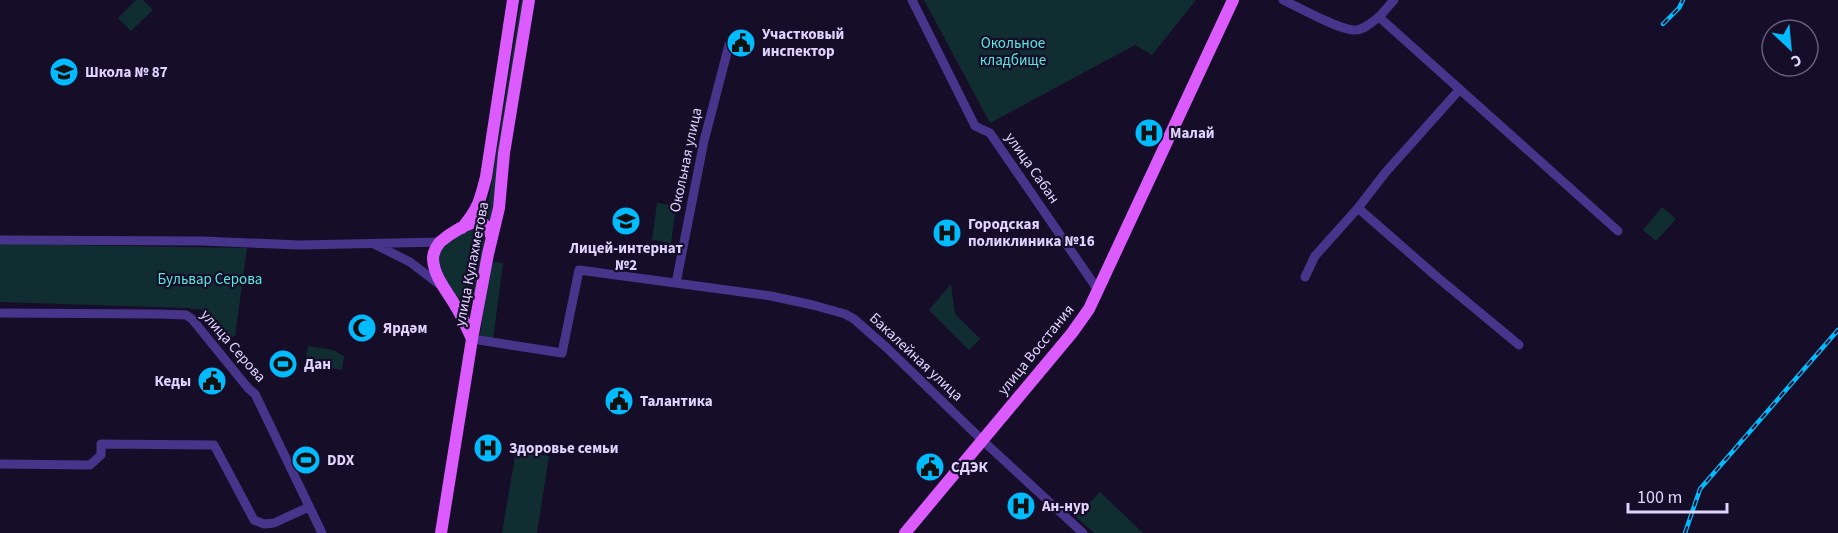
<svg xmlns="http://www.w3.org/2000/svg" width="1838" height="533" font-family="'Source Sans 3',sans-serif">
	<style>
		.green { fill: #102e32 }
		.lines { fill: none; stroke-linecap: round; stroke-linejoin: round }
		.minor { stroke: #46358b; stroke-width: 9 }
		.major { stroke: #dc5bff; stroke-width: 12 }
		.rail-casing { stroke: #00bcff; stroke-width: 4.5 }
		.rail { stroke: #160d28; stroke-width: 2; stroke-dasharray: 7; stroke-linecap: butt }
		.labels { text-anchor: middle; dominant-baseline: central; stroke-width: 4.5; stroke-linejoin: round; paint-order: stroke }
		.poi-label { font-size: 15px; font-weight: bold; fill: #e0d4ff; stroke: #160d28; text-anchor: start }
		.park-label { font-size: 15px; fill: #56e9dd; stroke: #160d28 }
		.street-label { font-size: 15px; fill: #e0d4ff; stroke: #160d28 }
	</style>
	<rect width="100%" height="100%" fill="#160d28"/>
	<!-- green -->
	<path class="green" d="M136,0H143L153,10L131,31L118,18Z
		M521,0H526L490,221L482,218L489,199Z
		M924,0H1196L1152,55L1135,45L990,123Z
		M657,203L676,206L671,243L652,240Z
		M1662,207L1676,219L1656,241L1643,230Z
		M471,230C479,230 484,234 485,242L474,297L468,301L459,299L439,273L438,251L445,243Z
		M0,244L247,248L235,336L219,342L203,310L187,308L0,302Z
		M496,262L503,263L493,340L480,337V335L490,265L491,263Z
		M951,284L955,314L980,339L969,350L929,310Z
		M308,346L333,350L344,356L342,370L305,363Z
		M516,450L549,456L537,533H502Z
		M1100,492L1143,533H1094L1076,517Z"/>
	<g class="lines">
		<!-- minor -->
		<path class="minor" d="M912,0L975,126L990,133L1098,290
			M1283,0C1298,7 1339,30 1354,30C1363,31 1372,22 1379,17
			M1394,0L1379,17L1618,231
			M1358,208L1437,277L1519,345
			M0,240L202,241L300,245L441,242
			M374,244L410,262L440,285
			M1305,277L1315,256L1358,208L1385,173L1460,89
			M676,283L704,141L729,45
			M0,313L159,314L186,315L192,319L248,388L255,394L322,533
			M472,339L562,353L579,270L771,296L813,305L845,314L854,319L887,348L982,440L1083,533
			M0,464L90,465L101,455V444L214,445L254,520L264,524L274,523L309,507"/>
		<!-- major -->
		<path class="major" d="M462,228C478,209 480,201 486,177L513,0
			M472,339C467,328 462,316 455,305C447,291 434,277 433,259C433,253 436,247 440,242C447,236 472,218 482,223C488,226 490,233 492,238
			M441,533L472,339L488,254L499,208L504,153L529,0
			M905,533L1072,333L1089,309L1233,0"/>
		<!-- rail casing -->
		<g class="rail-casing">
			<path id="rail" d="M1663,24L1679,8L1683,0
				M1685,533L1700,489L1838,330"/>
		</g>
		<!-- rail -->
		<use href="#rail" class="rail"/>
	</g>
	<!-- icons -->
	<defs>
		<g id="civic-disc" transform="scale(1.5)"><circle r="9.5" fill="#00bcff" stroke="#160d28"/><path d="M-.6-6.5H3V-4.5H.6V-3L4-1V1h2V6H-6V1h2V-1L-.6-3ZM-1.2 2.5V6h2.4V2.5Z" fill="#111"/></g>
		<g id="school-disc" transform="scale(1.5)"><circle r="9.5" fill="#00bcff" stroke="#160d28"/><path d="M0-5L7-2L0 1L-7-2ZM-4 1L0 2.5L4 1V4Q0 6-4 4Z" fill="#111"/></g>
		<g id="hospital-disc" transform="scale(1.5)"><circle r="9.5" fill="#00bcff" stroke="#160d28"/><path d="M-5-5h3v3.5h4V-5h3V5h-3V1.5h-4V5h-3Z" fill="#111"/></g>
		<g id="mosque-disc" transform="scale(1.5)"><circle r="9.5" fill="#00bcff" stroke="#160d28"/><path d="M3.5-4.9A6 6 0 1 0 3.5 4.9A5 5 0 1 1 3.5-4.9Z" fill="#111"/></g>
		<g id="stadium-disc" transform="scale(1.5)"><circle r="9.5" fill="#00bcff" stroke="#160d28"/><path d="M0-5a6.5 5 0 1 0 0 10a6.5 5 0 1 0 0-10ZM-3.5-1.8h7v3.6h-7Z" fill="#111"/></g>
	</defs>
	<g fill-rule="evenodd">
		<use href="#civic-disc" x="741" y="43"/>
		<use href="#school-disc" x="64" y="72"/>
		<use href="#hospital-disc" x="1149" y="133"/>
		<use href="#school-disc" x="626" y="221"/>
		<use href="#hospital-disc" x="947" y="233"/>
		<use href="#mosque-disc" x="362" y="328"/>
		<use href="#stadium-disc" x="283" y="364"/>
		<use href="#civic-disc" x="212" y="381"/>
		<use href="#civic-disc" x="619" y="401"/>
		<use href="#hospital-disc" x="488" y="448"/>
		<use href="#stadium-disc" x="306" y="460"/>
		<use href="#civic-disc" x="930" y="467"/>
		<use href="#hospital-disc" x="1021" y="506"/>
	</g>
	<g class="labels">
		<!-- poi labels -->
		<g class="poi-label">
			<text x="762" y="34">Участковый<tspan x="762" dy="17">инспектор</tspan></text>
			<text x="85" y="72">Школа № 87</text>
			<text x="1170" y="133">Малай</text>
			<text x="968" y="224">Городская<tspan x="968" dy="17">поликлиника №16</tspan></text>
			<text x="626" y="248" text-anchor="middle">Лицей-интернат<tspan x="626" dy="17">№2</tspan></text>
			<text x="383" y="328">Ярдәм</text>
			<text x="304" y="364">Дан</text>
			<text x="191" y="381" text-anchor="end">Кеды</text>
			<text x="640" y="401">Талантика</text>
			<text x="509" y="448">Здоровье семьи</text>
			<text x="327" y="460">DDX</text>
			<text x="951" y="467">СДЭК</text>
			<text x="1042" y="506">Ан-нур</text>
		</g>
		<!-- park labels -->
		<g class="park-label">
			<text x="1013" y="43">Окольное<tspan x="1013" dy="17">кладбище</tspan></text>
			<text x="210" y="279">Бульвар Серова</text>
		</g>
		<!-- street labels -->
		<g class="street-label">
			<text transform="translate(686 160) rotate(-78)">Окольная улица</text>
			<text transform="translate(1032 168) rotate(55)">улица Сабан</text>
			<text transform="translate(472 264) rotate(-79)">улица Кулахметова</text>
			<text transform="translate(233 346) rotate(49)">улица Серова</text>
			<text transform="translate(1036 350) rotate(-51)">улица Восстания</text>
			<text transform="translate(916 357) rotate(43)">Бакалейная улица</text>
		</g>
	</g>
	<!-- north arrow -->
	<g transform="translate(1790 48) rotate(154)"><circle r="28" fill="#160d28" stroke="#675d7e" stroke-width="1.5"/>
	<path d="M0-4.5L10 22L0 15L-10 22Z" fill="#00bcff"/>
	<text y="-9" font-size="16" font-weight="bold" text-anchor="middle" fill="#e0d4ff">С</text>
	</g>
	<!-- scale -->
	<path d="M1628 503v9h99v-9" fill="none" stroke="#e0d4ff" stroke-width="3"/>
	<text x="1637" y="503" font-size="18" fill="#e0d4ff" stroke="#160d28" stroke-width="4.5" paint-order="stroke">100 m</text>
</svg>
